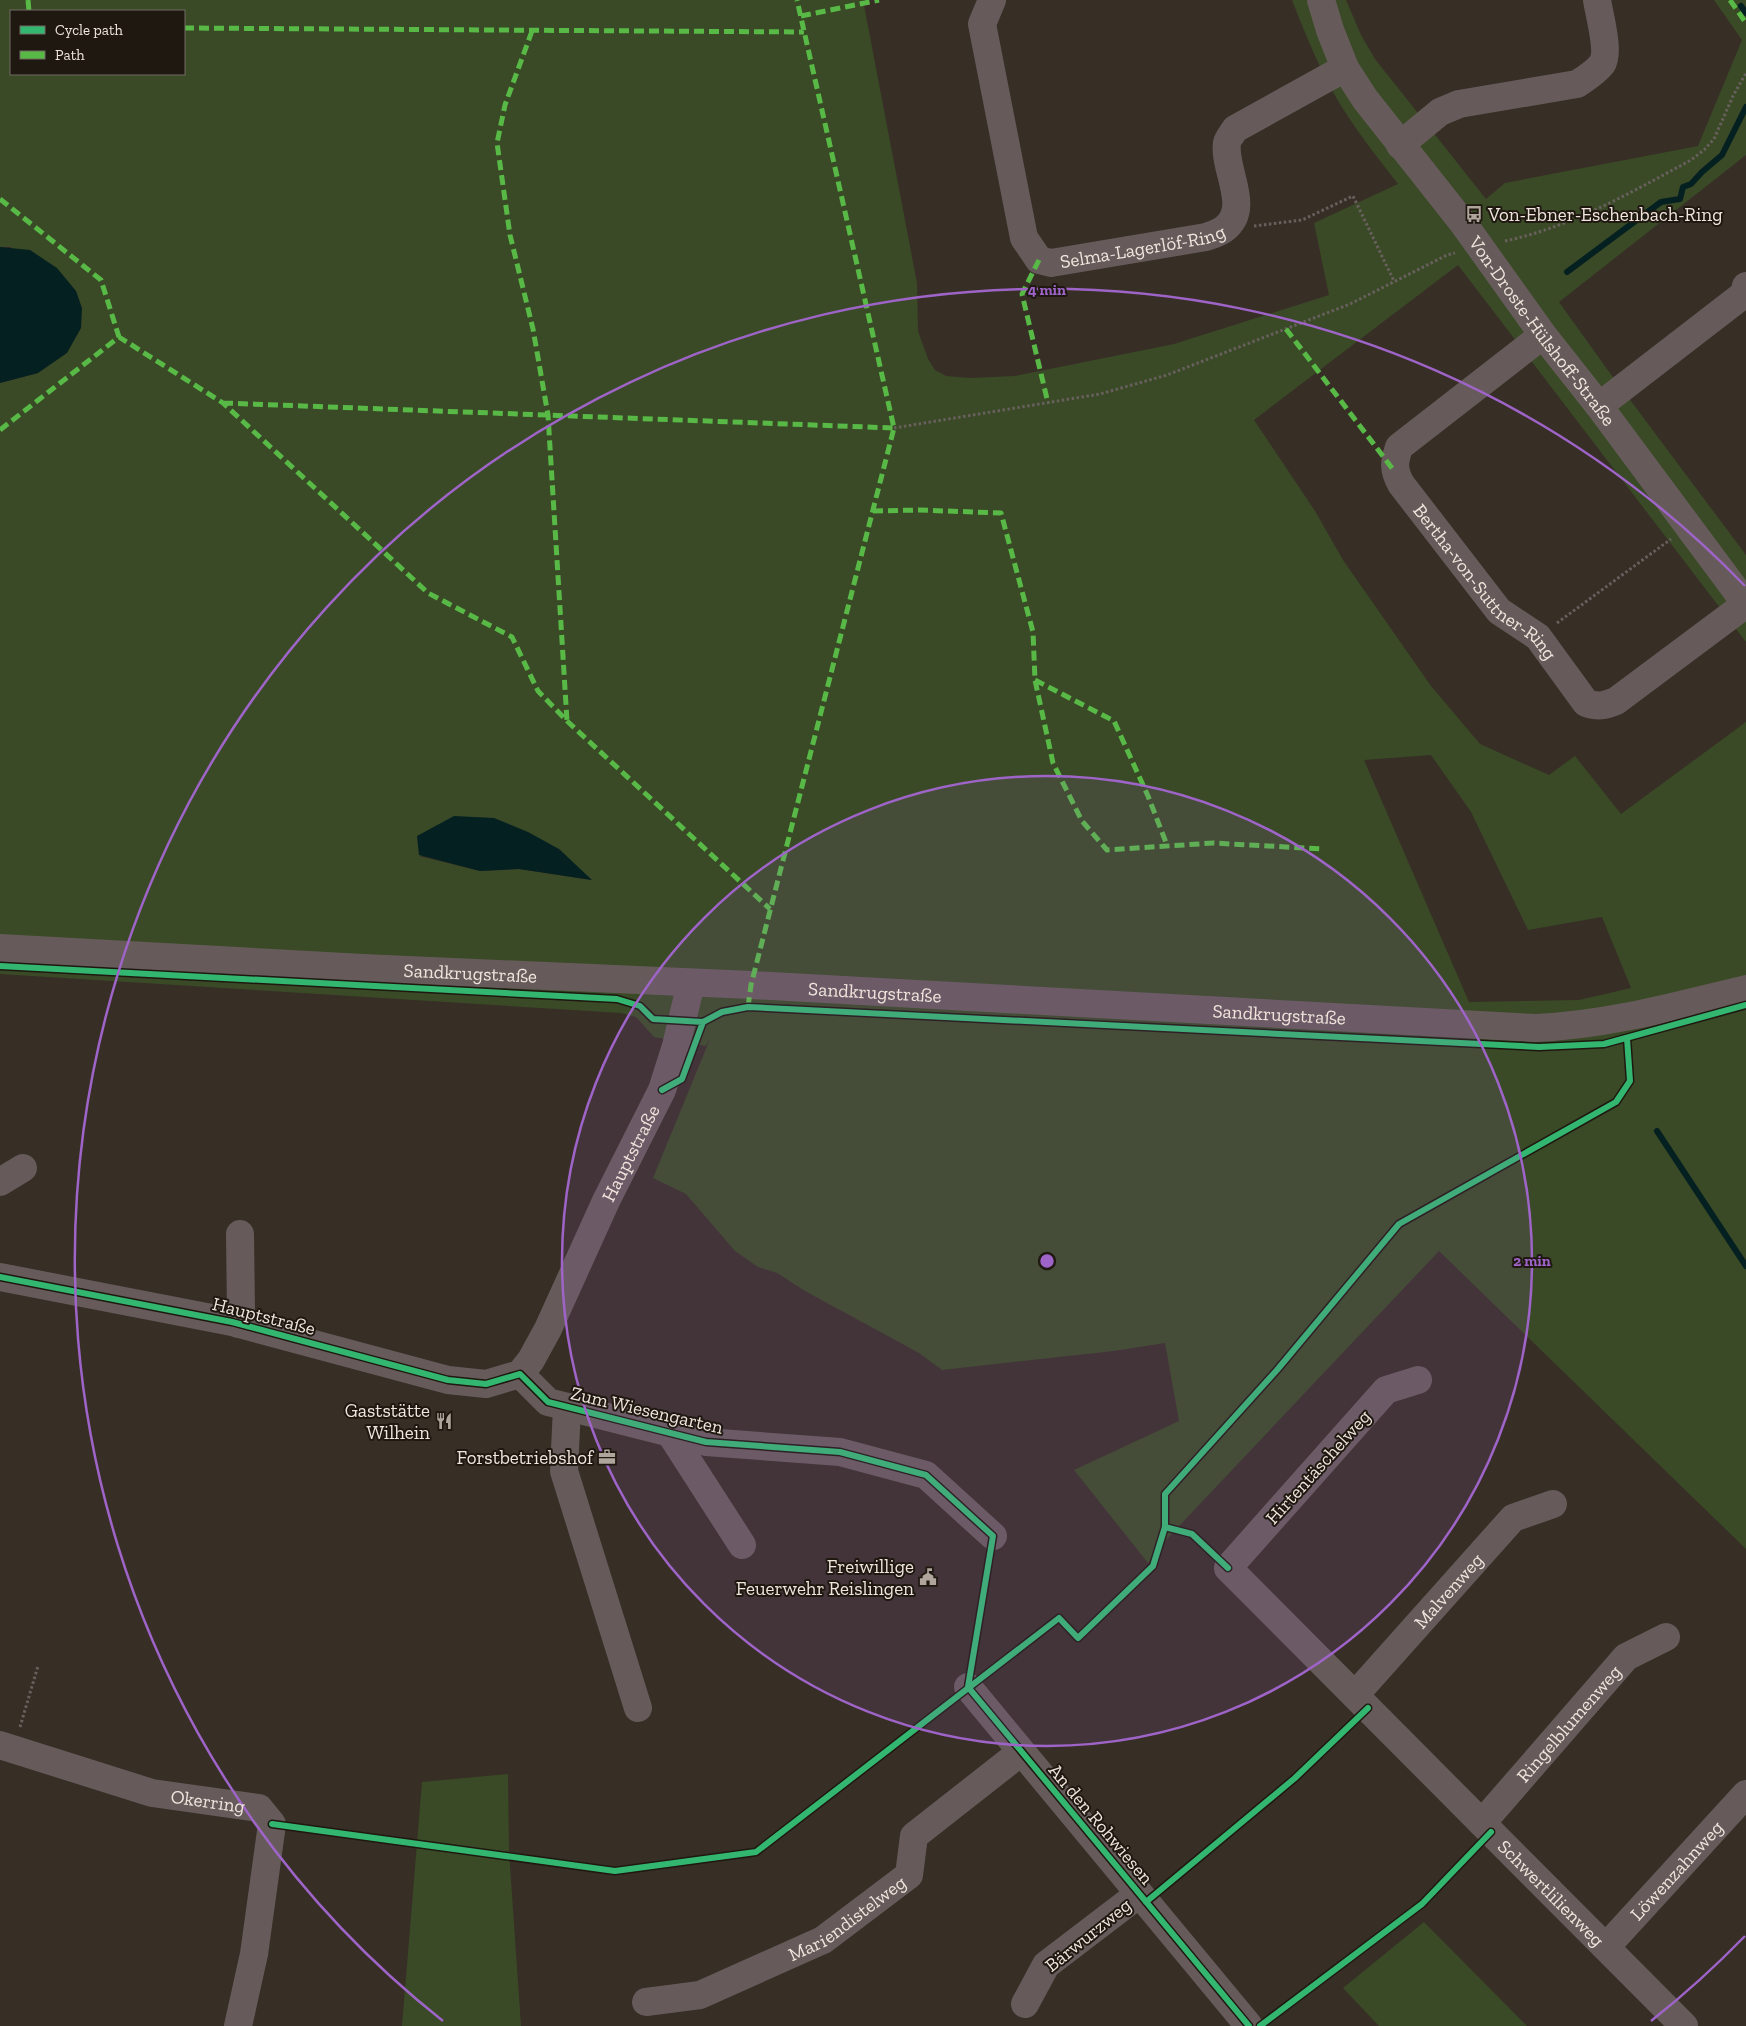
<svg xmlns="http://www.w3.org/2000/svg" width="1746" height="2026" font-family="'Zilla Slab',serif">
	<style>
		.green { fill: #3a4a26; fill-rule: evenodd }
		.water { fill: #052020 }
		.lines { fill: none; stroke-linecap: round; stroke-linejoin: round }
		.stream { stroke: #052020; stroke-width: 6 }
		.path { stroke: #68605d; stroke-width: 3; stroke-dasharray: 2.5 2.5; stroke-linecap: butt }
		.minor { stroke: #665b5a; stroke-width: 28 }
		.quiet { stroke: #58b947; stroke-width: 5; stroke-dasharray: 10 5; stroke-linecap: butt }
		.cycleway-casing { stroke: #1f1811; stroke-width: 9 }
		.cycleway { stroke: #33b770; stroke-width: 6 }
		.ring { fill: none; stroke: #9e64c8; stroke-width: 2.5 }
		.labels { text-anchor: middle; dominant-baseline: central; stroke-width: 4; stroke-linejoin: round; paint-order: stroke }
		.poi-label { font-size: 19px; fill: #efe5dc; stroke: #1f1811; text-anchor: end }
		.street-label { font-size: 19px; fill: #efe5dc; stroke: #1f1811 }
		.centre { fill: #9e64c8; stroke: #1f1811; stroke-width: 2.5 }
		.ring-label { font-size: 15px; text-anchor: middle; font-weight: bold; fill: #9e64c8; stroke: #1f1811; stroke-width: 4; stroke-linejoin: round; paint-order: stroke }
	</style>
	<rect width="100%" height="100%" fill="#372e26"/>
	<!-- green -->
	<path class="green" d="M0,0H863L917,283L918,331L928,359L935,370L946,376L970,378L1015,376L1174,344L1329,295L1314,223L1398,184C1377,157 1355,129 1337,99C1319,67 1305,34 1292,0H1346L1361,35L1375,59L1486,199L1505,183L1698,146L1742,40L1714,0H1746V155L1559,302L1607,369L1746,555V642L1458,265L1254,420L1315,511L1343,560L1431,686L1480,744L1549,775L1575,756L1621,814L1746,722V1549L1439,1251L1164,1542L1148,1563L1074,1470L1179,1421L1165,1343L1114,1351L942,1370L919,1353L805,1291L777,1273L758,1267L735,1251L686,1194L653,1178L710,1039L706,1046L654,1037L636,1017L621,1013L0,974V383L38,373L11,247H0ZM11,11H184V74H11ZM1431,755L1471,812L1528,930L1602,917L1631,988L1579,1000L1469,1002L1364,760ZM559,849L591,880L519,869L480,871L419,856Z
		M508,1774L509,1851L521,2026H402L422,1782Z
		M1424,1922L1527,2026H1379L1343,1988Z"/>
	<!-- water -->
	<path class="water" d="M0,247L30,250L57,268L76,291L82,308L81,328L67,353L38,373L0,383Z
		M454,816L494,818L528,832L559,849L592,880L519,869L480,871L419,855L417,836Z"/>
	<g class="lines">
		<!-- stream -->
		<path class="stream" d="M1741,6L1746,13
			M1567,272L1661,202L1680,199L1683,187L1691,184L1702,172L1722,155L1746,107
			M1657,1131L1746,1266"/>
		<!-- path -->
		<path class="path" d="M1254,226L1302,220L1353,196L1394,281
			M1505,241C1571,227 1632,192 1691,160L1704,150L1714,139L1733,96L1746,73
			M894,428L1100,394L1167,375L1350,304L1447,255L1455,253
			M1557,623L1671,539
			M972,1664L990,1557
			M20,1727L38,1666"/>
		<!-- minor -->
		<g class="minor">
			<path id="s1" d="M992,0L982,24L1024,238L1039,260L1051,263L1206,237C1211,235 1219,233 1224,229C1252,208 1223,170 1227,143C1228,138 1233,133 1235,129L1345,68"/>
			<path id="s2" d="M1321,0L1330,30L1345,68L1365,99L1463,223L1543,335L1599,406L1746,604"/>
			<path d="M1400,145L1440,112L1459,104L1577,84C1586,78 1595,73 1602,64C1610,52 1599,14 1597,0"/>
			<path id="s3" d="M1543,335L1399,447C1394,463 1393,469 1401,484L1499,611L1538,637L1586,703C1598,707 1604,706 1616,701L1746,604"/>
			<path d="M1599,406L1744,294L1746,286"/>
			<path id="s4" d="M0,948L363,968L751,985L1535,1028C1607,1025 1676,1006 1746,989"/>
			<path d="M0,1182L23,1168"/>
			<path id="s5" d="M0,1277L232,1322L448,1380L486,1384L520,1374L531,1360L548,1329L606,1201L662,1090L676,1046L691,983"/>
			<path d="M239,1324L241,1312L240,1234"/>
			<path d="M520,1374L548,1402L706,1442L840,1452L926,1475L993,1536"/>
			<path id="s6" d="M1418,1380L1386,1390L1228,1568L1684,2026"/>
			<path d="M567,1407L564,1471L638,1708"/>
			<path d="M670,1433L742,1545"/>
			<path d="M968,1687L1249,2026"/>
			<path id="s7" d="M1355,1695L1513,1518L1553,1504"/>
			<path id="s8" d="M0,1745L152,1793L259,1808L272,1824L254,1954L238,2026"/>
			<path id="s9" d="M1482,1823L1626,1657L1666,1637"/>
			<path id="s10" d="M1606,1947L1746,1794"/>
			<path id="s11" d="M646,2002L700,1995L823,1940L909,1875L914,1836L1021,1752"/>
			<path d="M1025,2004L1046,1965L1139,1894"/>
		</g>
		<!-- quiet -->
		<path class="quiet" d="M28,0L29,11
			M1730,0L1746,23
			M801,16L879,0
			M184,28L804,32
			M532,31L505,105L497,143L510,235L533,329L548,415L567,721
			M0,199L101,280L119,337
			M1039,260L1022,294L1048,403
			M1286,329L1395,472
			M223,403L894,428
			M0,430L119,337L223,403L428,593L512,637L538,691L567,721L770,909
			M873,511L919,510L1001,513L1033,632L1035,680L1053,763L1082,821L1107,850L1213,843L1323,849
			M1035,680L1114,721L1148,796L1167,845
			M748,1007L751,985L894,428L797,0"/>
		<!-- cycleway casing -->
		<g class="cycleway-casing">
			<path id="cycleway" d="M0,966L617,999L640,1006L653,1019L703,1022L722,1012L748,1007L1539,1047L1604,1044L1746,1005
				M662,1090L682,1079L703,1022
				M0,1277L232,1322L448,1380L486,1384L520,1374L548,1402L706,1442L840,1452L926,1475L993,1536L968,1687L1249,2026
				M1165,1527L1192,1534L1228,1568
				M272,1824L615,1871L756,1852L1059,1618L1078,1638L1153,1566L1165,1527V1494L1277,1370L1399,1224L1616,1102L1630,1081L1627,1038
				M1146,1902L1295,1778L1368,1708
				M1260,2026L1422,1904L1491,1832"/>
		</g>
		<!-- cycleway -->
		<use href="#cycleway" class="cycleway"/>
	</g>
	<!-- distance rings -->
	<circle cx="1047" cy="1261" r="485" fill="#9e64c8" fill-opacity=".12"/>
	<g class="ring">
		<circle cx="1047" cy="1261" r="485"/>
		<path d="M1745 1936A971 971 0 0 1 1651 2021M443 2021A971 971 0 1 1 1745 586"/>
	</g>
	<!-- icons -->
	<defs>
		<g id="bus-bare" transform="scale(1.35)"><path d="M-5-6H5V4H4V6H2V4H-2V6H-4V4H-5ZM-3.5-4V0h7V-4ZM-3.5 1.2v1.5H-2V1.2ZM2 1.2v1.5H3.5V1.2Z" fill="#afa59c" stroke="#1f1811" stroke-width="2.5" paint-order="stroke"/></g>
		<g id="restaurant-bare" transform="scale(1.35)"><path d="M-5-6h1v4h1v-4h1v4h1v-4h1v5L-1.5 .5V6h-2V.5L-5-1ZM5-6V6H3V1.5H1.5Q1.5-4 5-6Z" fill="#afa59c" stroke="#1f1811" stroke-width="2.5" paint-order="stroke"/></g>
		<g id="office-bare" transform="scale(1.35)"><path d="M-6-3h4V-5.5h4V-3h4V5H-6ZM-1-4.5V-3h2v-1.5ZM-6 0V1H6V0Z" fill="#afa59c" stroke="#1f1811" stroke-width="2.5" paint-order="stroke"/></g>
		<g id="civic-bare" transform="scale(1.35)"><path d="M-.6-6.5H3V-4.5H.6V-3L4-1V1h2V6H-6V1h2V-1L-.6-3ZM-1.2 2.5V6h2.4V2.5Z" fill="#afa59c" stroke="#1f1811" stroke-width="2.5" paint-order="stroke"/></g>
	</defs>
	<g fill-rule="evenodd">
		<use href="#bus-bare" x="1474" y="214"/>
		<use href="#restaurant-bare" x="444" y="1421"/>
		<use href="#office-bare" x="607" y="1457"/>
		<use href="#civic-bare" x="928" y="1577"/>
	</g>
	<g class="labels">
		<!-- poi labels -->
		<g class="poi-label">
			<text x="1488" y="214" text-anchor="start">Von-Ebner-Eschenbach-Ring</text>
			<text x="430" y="1410">Gaststätte<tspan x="430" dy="22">Wilhein</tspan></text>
			<text x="593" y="1457">Forstbetriebshof</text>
			<text x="914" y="1566">Freiwillige<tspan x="914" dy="22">Feuerwehr Reislingen</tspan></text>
		</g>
		<!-- street labels -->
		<g class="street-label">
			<text stroke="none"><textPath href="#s1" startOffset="376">Selma-Lagerlöf-Ring</textPath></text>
			<text stroke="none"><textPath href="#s2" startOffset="401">Von-Droste-Hülshoff-Straße</textPath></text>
			<text stroke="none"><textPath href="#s3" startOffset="351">Bertha-von-Suttner-Ring</textPath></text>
			<text stroke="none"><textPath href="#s4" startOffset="471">Sandkrugstraße</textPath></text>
			<text stroke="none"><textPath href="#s4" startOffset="876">Sandkrugstraße</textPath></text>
			<text stroke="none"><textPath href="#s4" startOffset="1281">Sandkrugstraße</textPath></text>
			<text stroke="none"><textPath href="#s5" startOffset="781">Hauptstraße</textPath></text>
			<text transform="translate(264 1316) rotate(14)">Hauptstraße</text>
			<text transform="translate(647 1410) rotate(13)">Zum Wiesengarten</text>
			<text transform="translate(1318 1467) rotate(-48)">Hirtentäschelweg</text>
			<text stroke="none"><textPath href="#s7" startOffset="140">Malvenweg</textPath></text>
			<text stroke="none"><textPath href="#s9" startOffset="132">Ringelblumenweg</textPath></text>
			<text stroke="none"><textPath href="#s8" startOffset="216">Okerring</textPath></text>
			<text transform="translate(1101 1824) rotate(50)">An den Rohwiesen</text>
			<text stroke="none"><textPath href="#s10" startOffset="104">Löwenzahnweg</textPath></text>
			<text stroke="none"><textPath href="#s6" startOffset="730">Schwertlilienweg</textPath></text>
			<text stroke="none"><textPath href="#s11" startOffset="221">Mariendistelweg</textPath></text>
			<text transform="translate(1088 1935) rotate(-39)">Bärwurzweg</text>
		</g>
	</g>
	<circle cx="1047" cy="1261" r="8" class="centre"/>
	<g class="ring-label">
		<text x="1047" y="295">4 min</text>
		<text x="1532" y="1266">2 min</text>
	</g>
	<!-- legend -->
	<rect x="10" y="10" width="175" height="65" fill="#1f1811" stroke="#726a62"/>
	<rect x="20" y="26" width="25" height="8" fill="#33b770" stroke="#726a62"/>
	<text x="55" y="35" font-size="15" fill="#efe5dc">Cycle path</text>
	<rect x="20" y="51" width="25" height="8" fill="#58b947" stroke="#726a62"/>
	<text x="55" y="60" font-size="15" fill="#efe5dc">Path</text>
</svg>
